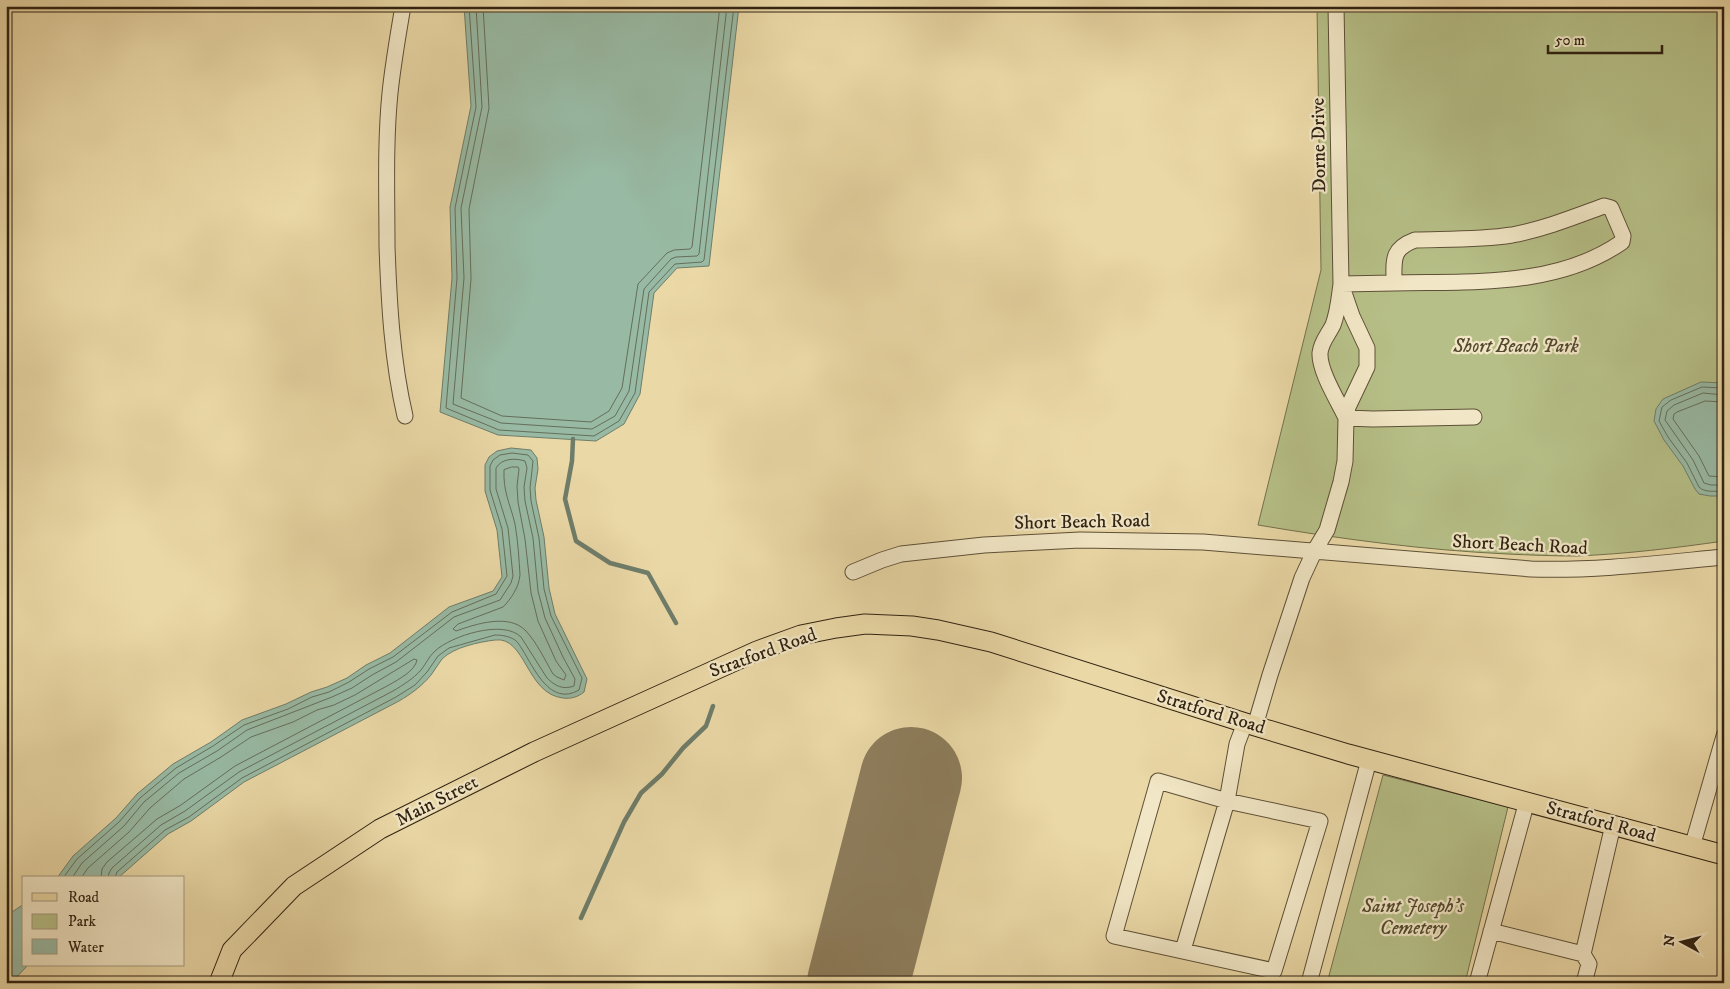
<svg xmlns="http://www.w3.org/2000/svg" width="1730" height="989" font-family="'IM FELL DW Pica',serif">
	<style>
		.green { fill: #b6bf87; stroke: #73704c }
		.water { fill: #98baa4; stroke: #6e7d6a }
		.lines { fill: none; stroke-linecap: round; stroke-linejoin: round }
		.shore { stroke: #646e5b; stroke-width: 1 }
		.stream { stroke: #6e7d6a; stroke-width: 4.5 }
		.runway { stroke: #8d7d5c; stroke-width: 102 }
		.minor-casing { stroke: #5e5037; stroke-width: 17 }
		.major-casing { stroke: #302212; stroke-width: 21 }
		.minor { stroke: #f1e6c5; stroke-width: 15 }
		.major { stroke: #ead8a6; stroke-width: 19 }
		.labels { text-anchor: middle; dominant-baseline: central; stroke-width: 4.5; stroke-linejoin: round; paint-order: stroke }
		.street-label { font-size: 19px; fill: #302212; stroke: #f1e6c5 }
		.park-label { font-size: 19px; font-style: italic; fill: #52492f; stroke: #f1e6c5 }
	</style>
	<rect width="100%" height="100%" fill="#ead8a6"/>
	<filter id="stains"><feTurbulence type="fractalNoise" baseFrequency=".004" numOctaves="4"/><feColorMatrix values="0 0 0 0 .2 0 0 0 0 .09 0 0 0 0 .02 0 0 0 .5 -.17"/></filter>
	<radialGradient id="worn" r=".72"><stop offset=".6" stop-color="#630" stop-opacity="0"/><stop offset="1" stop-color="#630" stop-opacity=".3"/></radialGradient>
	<!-- green -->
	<path class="green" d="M1317,6H1724V541C1675,548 1626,554 1576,556C1553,556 1530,555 1507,554C1423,550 1341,539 1258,525L1321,270Z
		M1383,775L1508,807L1465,983H1327Z"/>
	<!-- water -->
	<path class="water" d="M464,6H739L709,266L677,268L654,293L640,394L624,424L596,441L498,435L440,412L452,278L450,207L471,106Z
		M1701,382L1724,383V496H1710L1699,494L1695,489L1683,466L1664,440L1654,421L1656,409L1663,399Z
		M511,448L531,450L537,458L538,469L535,488L536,500L544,537L549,588L555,614L587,679L584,692C578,697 571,699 563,698C526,694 526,636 495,640C479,642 454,647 442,659C438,664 435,670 431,675C422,686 411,694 399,701L244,782L191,821L168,834L118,878H57L73,856L116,818L137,794L173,764L211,742L242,720L286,704L311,692L327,687L347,678L366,665L390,653L449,607L493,591L502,577L497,530L485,491V465L489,457L497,451Z
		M24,904V965H28L11,983H6V916Z"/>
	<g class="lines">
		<!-- shore -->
		<path class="shore" d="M469,6L476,107L455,208L457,278L446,408L499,430L594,436L619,421L635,393L649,292L675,264L702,262L704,260L734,6
			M476,6L482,107L461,208L464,278L453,404L501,423L592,429L615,416L629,391L644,289L671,259L676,257L697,256L699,254L727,6
			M483,6L489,108L469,209L471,279L461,398L502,416L591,422L609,411L622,388L638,284L667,253L674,250L690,249L692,247L720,6
			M1724,388L1702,387L1671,400L1662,407L1659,421L1668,437L1687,463L1699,487C1705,493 1715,491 1724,491
			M1724,395L1703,393L1674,405L1667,411L1665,420L1693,460L1704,483L1711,485H1724
			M1724,402L1705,401L1677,412L1674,414L1673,419L1699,456L1709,476L1724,477
			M512,467H518L519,469L517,486L518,502L525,539L531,593L538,621L556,661L566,675L564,680L557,677L553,674C545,660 537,643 526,631C509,613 476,624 456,631L453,629L458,624L503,607C511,599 519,587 520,575C519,559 518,541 515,524C510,503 503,492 504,470Z
			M63,878L77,859L119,822L140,798L176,768L213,746L244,725L288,709L312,697L329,692L349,682L369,669L393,657L452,612L496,594L507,576L502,529L490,490V466L493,460L500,455L512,453L528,455L533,461L530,488L531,501L539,538L544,589L551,616L582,678L579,690C550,707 534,668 522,649C520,646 518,642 515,640C509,636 501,635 495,635L449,648L438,656L427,672L415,685L396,697L242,778L189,817L165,830L117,872L115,878
			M72,878L82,863L124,826L144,802L179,773L217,751L247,730L332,697L352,688L372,675L396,662L454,617L500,600L511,583L513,576L508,528L496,489V468C502,458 515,458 525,461L527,468L524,487L525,501L533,538L538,591L545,618L563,657L575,679L574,686C563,690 555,686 547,678L521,637C503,619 451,636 435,651C429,656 426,664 421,670C413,679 403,685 393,691L239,772L185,811L161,825L112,868L109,873L108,878
			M81,878L88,868L129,832L150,808L184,779L221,757L251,737L293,722L317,710L334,705L355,695L414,659L417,660C415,671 399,679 389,685L235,766L181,805L157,819L107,862L102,869L101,878"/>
		<!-- stream -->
		<path class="stream" d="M573,439L572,461L565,499L576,541L610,563L648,573L676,623
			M581,918L624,822L641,793L662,774L683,748L706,726L713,706"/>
		<!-- runway -->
		<path class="runway" d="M858,983L911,778"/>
		<!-- minor casing -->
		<g class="minor-casing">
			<path id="minor" d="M403,6C398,35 393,64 390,93C385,143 387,195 387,246C389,303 392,360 405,416
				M1336,6L1341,284C1339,298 1338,312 1333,325C1328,335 1321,342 1320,353C1319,371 1338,401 1346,418
				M1604,206L1611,208L1623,236L1622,242C1556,288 1470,281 1394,283C1394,260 1391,249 1415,240C1447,239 1480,240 1512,235C1544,229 1574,217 1604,206Z
				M1341,284L1394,283
				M1346,418L1373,419L1474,417
				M853,572L882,560L901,554L984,545L1080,540L1203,542L1531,569C1596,571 1660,563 1724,557
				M1255,726L1270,675L1302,578L1315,550L1327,530L1341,482L1345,461L1346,418L1348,407L1367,367V348L1352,316L1341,284
				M1158,781L1227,801L1320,821L1274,971L1114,936Z
				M1692,847L1724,736
				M1491,931L1583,954L1613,825
				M1183,950L1227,801L1237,744L1245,723
				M1583,954L1589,964L1584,983
				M1309,983L1369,760
				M1477,983L1527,801"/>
		</g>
		<!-- major casing -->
		<g class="major-casing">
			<path id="major" d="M219,983L232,950L294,886L380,829L534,752L757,651L801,635L836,628L865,624L912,626L938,630L991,642L1255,726L1348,754L1724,855"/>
		</g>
		<!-- minor -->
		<use href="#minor" class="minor"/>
		<!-- major -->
		<use href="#major" class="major"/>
	</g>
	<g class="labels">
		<!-- street labels -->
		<g class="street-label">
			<text transform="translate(1319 145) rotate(-91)">Dorne Drive</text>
			<text transform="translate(1082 522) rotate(-1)">Short Beach Road</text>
			<text transform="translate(1520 545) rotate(3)">Short Beach Road</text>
			<text transform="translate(763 653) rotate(-20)">Stratford Road</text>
			<text transform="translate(1211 712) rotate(17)">Stratford Road</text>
			<text transform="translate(437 801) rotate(-27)">Main Street</text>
			<text transform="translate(1601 822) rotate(15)">Stratford Road</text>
		</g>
		<!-- park labels -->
		<g class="park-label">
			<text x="1516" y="346">Short Beach Park</text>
			<text x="1413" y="906">Saint Joseph's<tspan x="1413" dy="22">Cemetery</tspan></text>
		</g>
	</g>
	<!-- margin -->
	<rect width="1730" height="989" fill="none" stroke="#ead8a6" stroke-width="25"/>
	<rect x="8" y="8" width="1715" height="974" fill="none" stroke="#302212" stroke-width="2.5"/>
	<rect x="12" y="12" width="1705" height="964" fill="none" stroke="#302212"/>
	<!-- legend -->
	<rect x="22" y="876" width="162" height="90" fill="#f1e6c5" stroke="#a4987d"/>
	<rect x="32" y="893" width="25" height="8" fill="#ead8a6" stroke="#a4987d"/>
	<text x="68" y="902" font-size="15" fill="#302212">Road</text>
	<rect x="32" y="914" width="25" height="15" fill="#b6bf87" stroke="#a4987d"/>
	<text x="68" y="926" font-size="15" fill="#302212">Park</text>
	<rect x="32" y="939" width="25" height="15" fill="#98baa4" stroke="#a4987d"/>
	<text x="68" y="952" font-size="15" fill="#302212">Water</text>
	<!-- north arrow -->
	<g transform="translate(1682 942) rotate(277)" stroke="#f1e6c5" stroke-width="4" paint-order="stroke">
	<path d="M0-4L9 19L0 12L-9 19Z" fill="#302212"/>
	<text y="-8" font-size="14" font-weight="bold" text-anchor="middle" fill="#302212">N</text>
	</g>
	<!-- scale -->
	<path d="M1548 45v8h114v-8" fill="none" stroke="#302212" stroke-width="2.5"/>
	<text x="1555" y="45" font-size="15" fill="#302212" stroke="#f1e6c5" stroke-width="4" paint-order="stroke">50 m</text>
	<rect width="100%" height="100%" filter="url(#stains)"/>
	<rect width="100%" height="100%" fill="url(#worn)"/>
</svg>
